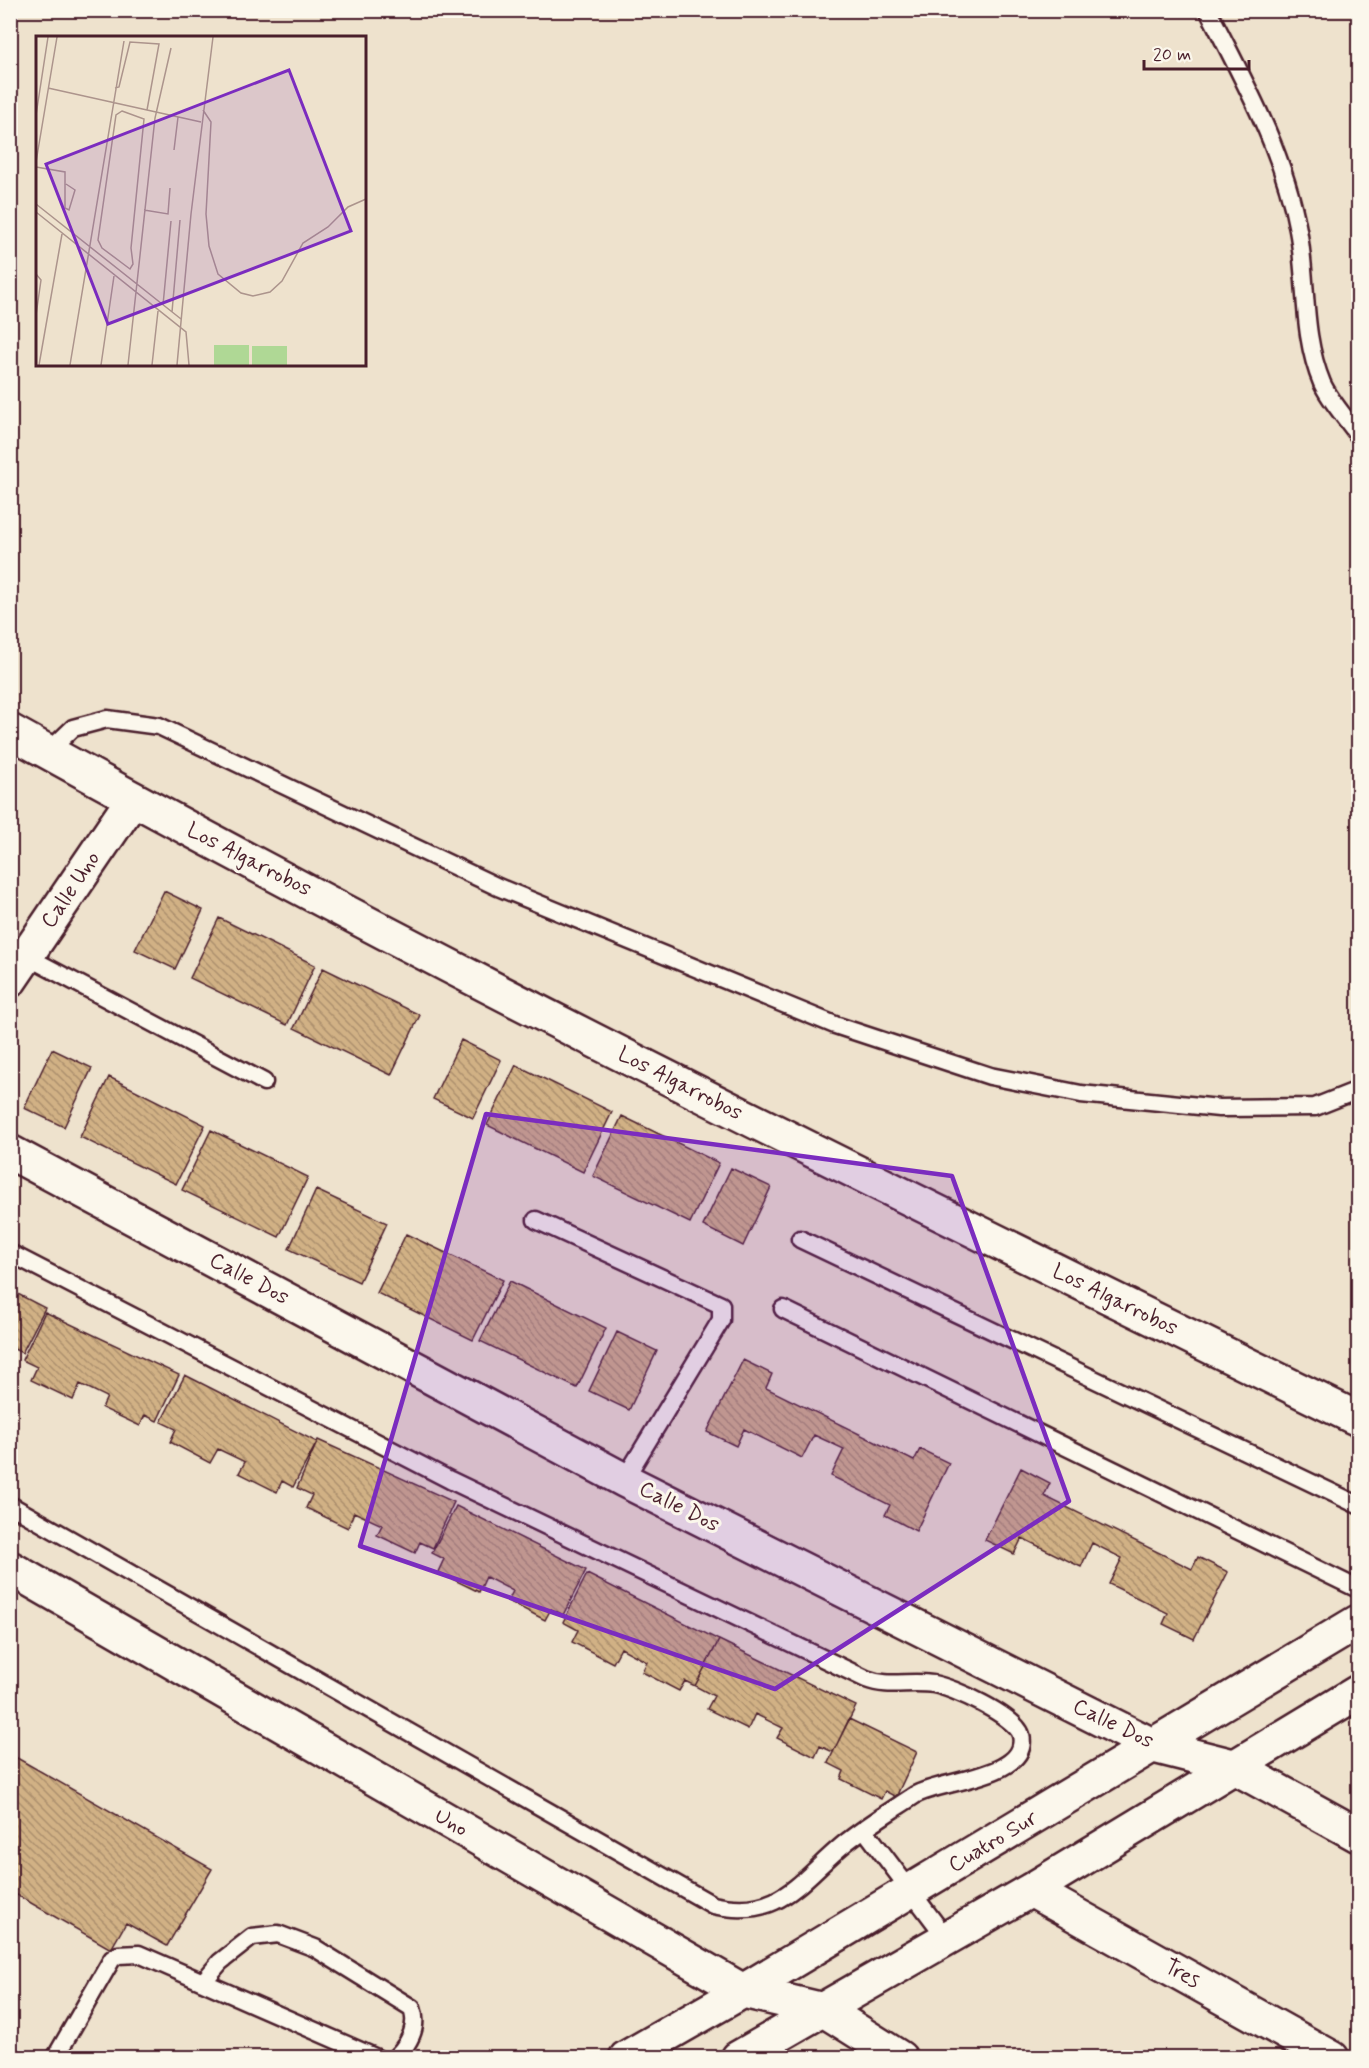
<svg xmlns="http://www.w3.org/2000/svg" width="1369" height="2068" font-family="Mynerve,sans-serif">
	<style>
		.building { fill: url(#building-back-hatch); stroke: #4a1f2b; stroke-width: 1.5 }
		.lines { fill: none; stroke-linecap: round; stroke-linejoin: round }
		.lane-casing { stroke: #4a1f2b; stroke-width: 21 }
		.street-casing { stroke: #4a1f2b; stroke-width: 38 }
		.secondary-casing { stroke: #4a1f2b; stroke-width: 38 }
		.lane { stroke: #fbf7ec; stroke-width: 16 }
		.street { stroke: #fbf7ec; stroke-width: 33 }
		.secondary { stroke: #fbf7ec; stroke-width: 33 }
		.marked { fill: #7b2cbf; fill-opacity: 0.2; stroke: #7b2cbf; stroke-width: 4.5; stroke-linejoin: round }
		.labels { text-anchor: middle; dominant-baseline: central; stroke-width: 6; stroke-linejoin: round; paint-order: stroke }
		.street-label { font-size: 22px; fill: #4a1f2b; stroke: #fbf7ec }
		.inset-road { fill: none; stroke: #ac948c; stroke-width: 1.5 }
		.view { fill: #7b2cbf; fill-opacity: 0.15; stroke: #7b2cbf; stroke-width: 3 }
		.inset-edge { fill: none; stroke: #4a1f2b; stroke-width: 3 }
	</style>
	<defs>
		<pattern id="building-back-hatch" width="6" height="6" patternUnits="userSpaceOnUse" patternTransform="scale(1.5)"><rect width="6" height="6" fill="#d1b185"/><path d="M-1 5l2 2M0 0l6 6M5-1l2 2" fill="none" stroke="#ac8f6d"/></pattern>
	</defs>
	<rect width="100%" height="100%" fill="#eee2cd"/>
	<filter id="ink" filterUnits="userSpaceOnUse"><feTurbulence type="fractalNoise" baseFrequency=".0167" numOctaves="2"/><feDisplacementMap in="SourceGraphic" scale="12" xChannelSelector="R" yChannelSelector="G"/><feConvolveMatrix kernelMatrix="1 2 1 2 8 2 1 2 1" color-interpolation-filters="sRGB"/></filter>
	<g filter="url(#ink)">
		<!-- building -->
		<path class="building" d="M164,891L203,910L175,969L135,950Z
			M219,918L315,965L287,1025L190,978Z
			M323,968L420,1015L391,1075L294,1028Z
			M461,1040L501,1060L473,1118L433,1099Z
			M52,1049L92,1068L64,1127L24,1108Z
			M516,1065L612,1112L583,1172L487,1125Z
			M109,1077L205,1125L176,1184L80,1137Z
			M622,1116L719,1163L690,1223L593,1176Z
			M211,1130L308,1177L279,1237L182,1190Z
			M731,1168L771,1187L743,1246L703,1226Z
			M316,1190L387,1223L359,1282L289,1249Z
			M406,1234L503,1280L473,1340L377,1293Z
			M510,1281L606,1328L577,1388L480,1341Z
			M10,1290L45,1308L22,1353L10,1347Z
			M45,1312L179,1375L157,1421L145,1415L140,1426L102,1408L107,1397L80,1384L73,1400L31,1380L37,1367L22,1360Z
			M617,1332L657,1351L629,1410L589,1391Z
			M743,1360L772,1374L766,1388L914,1461L920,1449L949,1463L916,1531L885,1515L890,1505L831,1476L844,1449L814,1435L802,1458L744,1429L736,1446L707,1432Z
			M185,1375L317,1442L293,1487L282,1481L277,1492L239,1473L245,1462L218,1449L210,1463L170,1442L176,1429L161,1422Z
			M318,1440L454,1502L433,1548L420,1542L415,1553L377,1535L382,1525L354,1512L348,1528L306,1508L312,1495L297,1488Z
			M1021,1468L1050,1483L1044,1496L1192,1569L1198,1557L1228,1572L1194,1639L1163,1624L1168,1613L1109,1584L1122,1558L1092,1543L1081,1567L1022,1538L1014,1554L985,1540Z
			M456,1506L586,1570L563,1615L551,1609L545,1620L508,1601L513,1591L486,1577L479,1592L438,1572L444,1559L432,1553Z
			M587,1574L719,1640L695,1686L685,1681L679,1691L642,1672L647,1662L621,1648L613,1663L572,1642L578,1630L563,1622Z
			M719,1640L856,1706L833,1752L820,1746L815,1757L777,1738L783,1728L755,1714L748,1729L707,1709L714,1696L695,1686Z
			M849,1719L917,1752L896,1797L885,1791L881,1799L841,1779L844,1771L828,1763Z
			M10,1754L212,1869L167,1946L126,1923L111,1949L10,1891Z"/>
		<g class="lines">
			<!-- lane casing -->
			<g class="lane-casing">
				<path id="lane" d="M1208,10C1244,81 1284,152 1298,230C1308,281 1301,333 1322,383C1330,401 1347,419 1358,435
					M48,752L73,728L107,719L159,726L498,887L835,1025L990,1076L1081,1094L1219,1108L1315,1107L1358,1090
					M26,956L264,1082
					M536,1220L721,1305V1320L624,1480
					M800,1239L1358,1505
					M10,1253L450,1480L866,1679C889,1688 909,1680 933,1684C952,1687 1016,1716 1021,1735C1031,1778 939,1780 915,1795C891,1811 866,1826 844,1844C798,1882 780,1920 713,1905L10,1505
					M783,1309L1358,1589
					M864,1829L947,1939
					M203,1982L220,1962L252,1937L278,1934L315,1948L412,2008C419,2027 409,2044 395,2058
					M55,2058L112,1959L118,1955L139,1954L377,2058"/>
			</g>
			<!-- street casing -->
			<g class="street-casing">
				<path id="street" d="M10,980L133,799
					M10,1152L624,1480L1154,1746L1233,1766L1358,1835
					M10,1568L743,1991L824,2010L900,2058
					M1031,1890L1332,2058
					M626,2058L743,1991L1358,1622
					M738,2058L1031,1890L1358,1692"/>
			</g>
			<!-- secondary casing -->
			<g class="secondary-casing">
				<path id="secondary" d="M10,731C451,976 905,1197 1358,1419"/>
			</g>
			<!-- lane -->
			<use href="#lane" class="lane"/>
			<!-- street -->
			<use href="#street" class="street"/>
			<!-- secondary -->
			<use href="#secondary" class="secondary"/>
		</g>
	</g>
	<!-- marked area -->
	<path class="marked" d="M486,1114L952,1176L1069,1501L775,1689L360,1546Z"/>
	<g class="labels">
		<!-- street labels -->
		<g class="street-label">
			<text transform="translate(249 860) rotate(27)">Los Algarrobos</text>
			<text transform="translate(71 890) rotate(-56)">Calle Uno</text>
			<text transform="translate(680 1084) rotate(27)">Los Algarrobos</text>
			<text transform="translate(249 1279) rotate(28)">Calle Dos</text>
			<text transform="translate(1115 1300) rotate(26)">Los Algarrobos</text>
			<text transform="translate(679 1507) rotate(27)">Calle Dos</text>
			<text transform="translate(1113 1724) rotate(26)">Calle Dos</text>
			<text transform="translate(451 1823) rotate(30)">Uno</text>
			<text transform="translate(993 1842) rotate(-31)">Cuatro Sur</text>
			<text transform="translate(1182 1974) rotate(29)">Tres</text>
		</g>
	</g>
	<!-- overview -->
	<g transform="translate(36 36)">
		<rect width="330" height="330" fill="#eee2cd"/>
		<path d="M178,309H213V329H178ZM216,310H251V329H216Z" fill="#afd895"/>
		<path class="inset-road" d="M12,52L165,86M79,52L83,51L94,6L123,8L111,74M167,74L175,86L170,178L173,210L182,238L205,257L217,260L234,256L246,245L267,207L292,191L312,171L330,163M86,75L108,83L95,212L97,228L94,233L66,212L62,204L80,79ZM0,79L12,1M138,114L142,81M0,126L21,1M0,131L29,136V172L33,174L39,154L30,148M0,168L145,283M108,174L132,178L134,152M0,176L150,296L153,329M0,238L5,244L0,279M127,269L135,185M136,276L144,184M3,329L26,198M34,329L88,5M65,329L78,240M92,329L119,82L135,12M116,329L122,275M141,329L155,178L177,1"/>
		<path class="view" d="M253,34L315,195L72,288L10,128Z"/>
		<rect width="330" height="330" class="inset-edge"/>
	</g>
	<!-- margin -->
	<rect width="1369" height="2068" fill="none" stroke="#fbf7ec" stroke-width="36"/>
	<rect x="18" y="18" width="1333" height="2032" fill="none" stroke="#4a1f2b" stroke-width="2" filter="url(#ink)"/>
	<!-- scale -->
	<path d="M1144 60v9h105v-9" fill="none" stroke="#4a1f2b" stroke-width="3"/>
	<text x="1153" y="60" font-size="18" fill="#4a1f2b" stroke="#fbf7ec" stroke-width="4.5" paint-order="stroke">20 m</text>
</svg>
